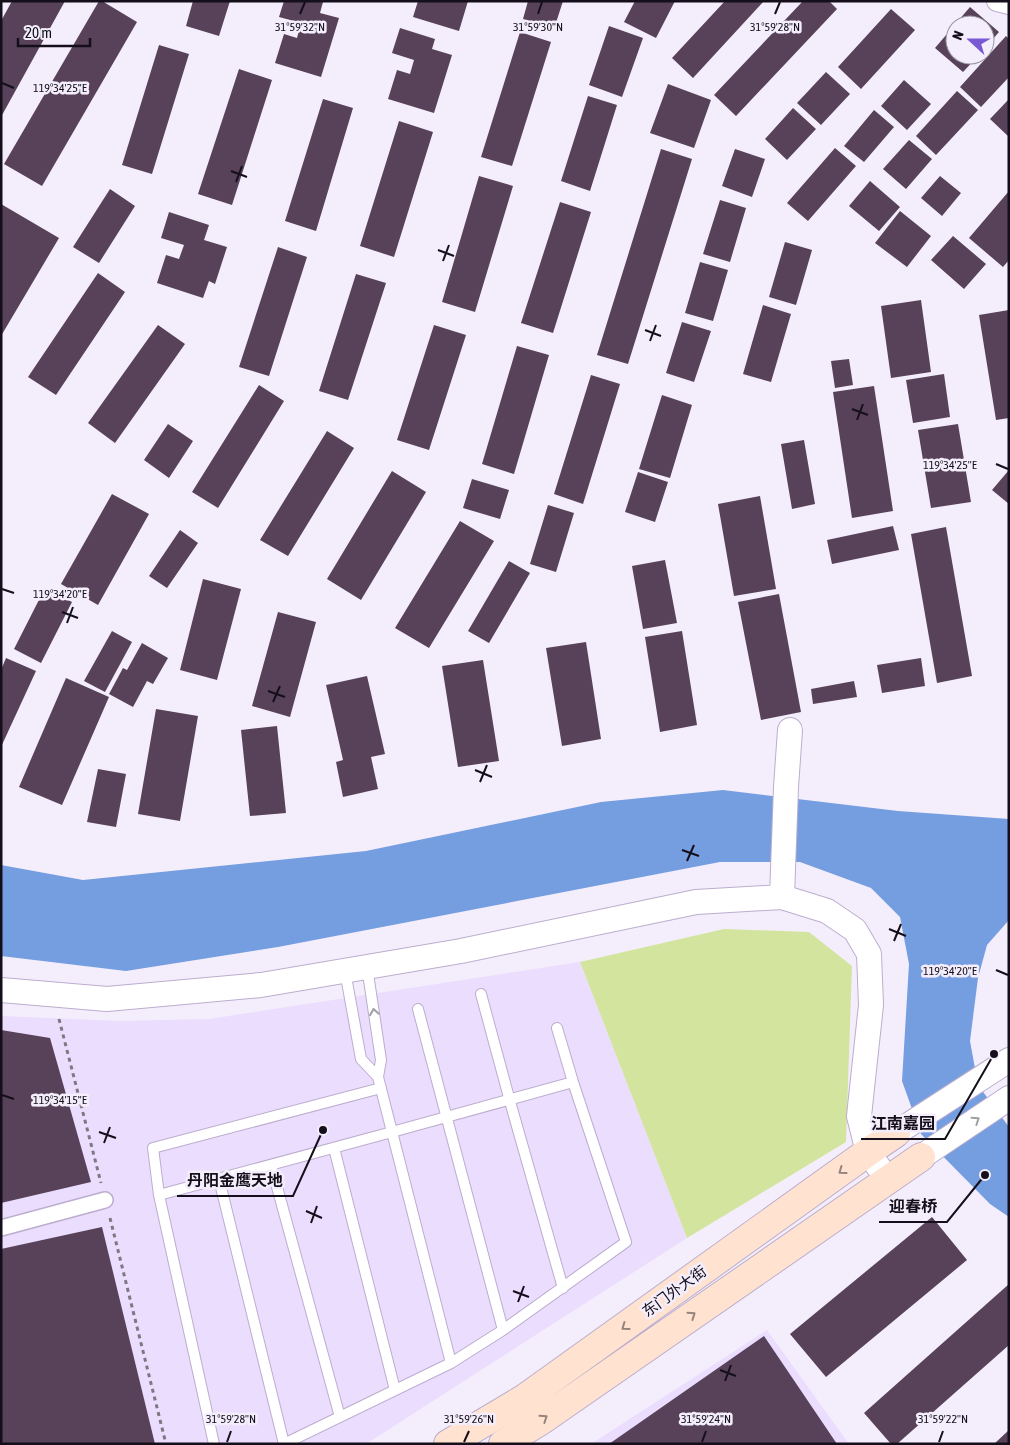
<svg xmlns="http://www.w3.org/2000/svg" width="1010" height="1445" font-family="'Asap Condensed','Noto Sans SC',sans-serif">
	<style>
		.built { fill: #ebddfd }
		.green { fill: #d3e49f }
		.water { fill: #759ee0 }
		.building { fill: #57425a }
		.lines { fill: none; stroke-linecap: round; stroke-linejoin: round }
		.service-casing { stroke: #bcadce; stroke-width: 12 }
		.pedestrian-casing { stroke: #bcadce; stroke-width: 18 }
		.minor-casing { stroke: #bcadce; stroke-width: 22 }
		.tertiary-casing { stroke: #bcadce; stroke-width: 26 }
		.secondary-casing { stroke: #bcadce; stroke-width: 30 }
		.path { stroke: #7d7884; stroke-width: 3; stroke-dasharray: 4 4; stroke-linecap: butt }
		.service { stroke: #fff; stroke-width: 10 }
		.pedestrian { stroke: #fff; stroke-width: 15 }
		.minor { stroke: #fff; stroke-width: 20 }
		.tertiary { stroke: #fff; stroke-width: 24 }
		.secondary { stroke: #ffe3d0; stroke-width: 28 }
		.oneway { stroke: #a19fa3 }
		.oneway2 { stroke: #95847e }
		.ticks { fill: none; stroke: #140f1a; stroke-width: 2 }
		.labels { text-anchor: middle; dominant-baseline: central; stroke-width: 5; stroke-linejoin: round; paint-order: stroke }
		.street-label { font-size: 15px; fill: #140f1a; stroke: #f4eefc }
		.ticks-label { font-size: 12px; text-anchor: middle; fill: #140f1a; stroke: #f4eefc; stroke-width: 5; stroke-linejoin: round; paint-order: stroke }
		.leader { fill: none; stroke: #140f1a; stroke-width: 2 }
		.callout-dot { fill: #140f1a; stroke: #f4eefc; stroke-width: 2 }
		.callout-label { font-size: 16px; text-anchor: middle; font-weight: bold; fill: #140f1a; stroke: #f4eefc; stroke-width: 5; stroke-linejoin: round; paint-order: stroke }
	</style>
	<rect width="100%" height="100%" fill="#f4eefc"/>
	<!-- built -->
	<path class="built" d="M580,962L687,1238L366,1444H1V1016L119,1021L209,1019Z
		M767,1330L849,1444H591Z"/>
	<!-- green -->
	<path class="green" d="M724,929L809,932L852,966L846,1142L687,1238L580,962Z"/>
	<!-- water -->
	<path class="water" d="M723,790L898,811L1009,819V920L987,945L978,978L970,1041L978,1085L1009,1127V1217L990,1204L921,1134L902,1081L909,964L900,917L871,888L800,862H720L278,947L126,971L1,956V865L83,880L366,851L601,802Z"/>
	<!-- building -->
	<path class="building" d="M12,1H65L1,117V21Z
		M99,1H102L137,22L42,186L4,164Z
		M193,1H230L219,36L186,26Z
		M284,1H319L323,2L320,13L339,18L321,77L275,63L284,34L297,38L301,23L279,17Z
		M418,1H468L459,31L413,17Z
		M528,1H563L554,29L523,19Z
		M635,1H675L656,38L624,22Z
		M725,1H764L693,78L672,58Z
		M803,1H829L837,9L736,116L714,95Z
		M970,7L999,32L985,48V25H955V55H979L963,72L935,48Z
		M891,9L915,30L861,89L838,67Z
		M609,26L643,38L622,97L589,85Z
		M400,28L435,39L432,49L452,55L434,113L388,99L397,70L410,74L414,60L392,53Z
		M520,32L551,42L512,166L481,157Z
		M1006,36L1009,39V77L981,107L960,87Z
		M159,45L189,54L152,174L122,165Z
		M239,69L272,80L232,205L198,194Z
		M826,72L850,94L821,125L797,103Z
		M904,80L931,104L907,130L881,106Z
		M668,84L711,100L694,148L650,133Z
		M957,91L978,110L936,155L916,136Z
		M588,96L617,105L590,191L561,181Z
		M323,99L353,108L316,231L285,221Z
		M1009,99V137L990,119Z
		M793,108L816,129L787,160L765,139Z
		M874,110L894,127L864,162L844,146Z
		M399,121L433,132L394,257L360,246Z
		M909,140L932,159L906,189L883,169Z
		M835,148L856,166L808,221L787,203Z
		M661,149L692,159L628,364L597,355Z
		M735,149L765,159L752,197L722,186Z
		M479,176L513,186L475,312L442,302Z
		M940,176L961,193L942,216L921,198Z
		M870,181L900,207L879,231L849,206Z
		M110,189L135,206L99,263L73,247Z
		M1009,191V260L1003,267L969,238Z
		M720,200L746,208L730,262L703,254Z
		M560,202L591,212L553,333L521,323Z
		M1,204L59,238L1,336Z
		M900,211L931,236L907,267L875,243Z
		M169,212L209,225L204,240L227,247L215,284L209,281L203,298L157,283L166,255L179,259L184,245L161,238Z
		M953,236L986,264L964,289L931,260Z
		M785,242L812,250L796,305L769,297Z
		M278,247L307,257L269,376L239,367Z
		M700,262L728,270L713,321L685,313Z
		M98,273L125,292L56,395L28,377Z
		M356,274L386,283L348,400L319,391Z
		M921,300L931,372L891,378L881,306Z
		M763,305L791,314L771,382L743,374Z
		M1009,310V418L996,420L979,315Z
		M682,322L711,331L694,382L666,373Z
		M158,325L185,344L115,443L88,423Z
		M434,325L466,335L429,450L397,440Z
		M517,346L549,355L514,474L482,464Z
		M849,359L853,385L835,388L831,361Z
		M944,374L950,417L913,423L906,380Z
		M591,375L620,384L583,504L554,494Z
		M259,385L284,401L218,508L192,492Z
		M874,386L893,511L852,518L833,392Z
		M662,395L692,405L670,478L639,469Z
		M168,424L193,441L169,478L144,460Z
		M958,424L971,502L931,508L918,430Z
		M327,431L354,448L288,556L260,540Z
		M804,440L815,504L792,509L781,444Z
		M1009,470V504L992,490Z
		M392,471L426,492L361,600L327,579Z
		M638,472L668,482L655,522L625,512Z
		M472,479L509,490L500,519L463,508Z
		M112,494L149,514L98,605L61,584Z
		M760,496L776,589L734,596L718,504Z
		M548,505L574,513L556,572L530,564Z
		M460,521L494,541L429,648L395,628Z
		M893,526L899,550L832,564L827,540Z
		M946,527L972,676L937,683L911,534Z
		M180,530L198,543L167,588L149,576Z
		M665,560L677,623L643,629L632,566Z
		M509,561L530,573L489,643L468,631Z
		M203,579L241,589L217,680L180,670Z
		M45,588L72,602L41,663L14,649Z
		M779,594L801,712L761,720L738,602Z
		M278,612L316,622L290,717L252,706Z
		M112,631L132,642L105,692L84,681Z
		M682,631L697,725L660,732L645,637Z
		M586,642L601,739L562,746L546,648Z
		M142,643L168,658L153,684L147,681L133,707L109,694L123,668L127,670Z
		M6,658L36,671L1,747V670Z
		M921,658L925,686L882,693L877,665Z
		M483,660L499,761L458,767L442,666Z
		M367,676L385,754L371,757L378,789L343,797L336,762L343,760L326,685Z
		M66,678L109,697L62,805L19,787Z
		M854,681L857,697L813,704L811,689Z
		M156,709L198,716L180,821L138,814Z
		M277,726L286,813L250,816L241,730Z
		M98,769L126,774L116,827L87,822Z
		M1,1030L50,1038L91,1182L1,1203Z
		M932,1217L967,1260L826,1377L790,1334Z
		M102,1227L155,1444H1V1249Z
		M1009,1284V1345L897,1444H891L864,1413Z
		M764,1336L837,1444H609Z
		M1009,1430V1444H994Z"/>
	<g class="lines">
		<!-- service casing -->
		<g class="service-casing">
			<path id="service" d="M345,971L361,1059L378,1077
				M481,994L511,1105L563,1288
				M418,1009L503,1330L451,1363
				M381,1088L153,1148L159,1195L392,1132L573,1082
				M334,1148L395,1390
				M271,1165L340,1417
				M219,1179L284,1444
				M159,1195L214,1444
				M503,1330L626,1242L573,1082L557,1028
				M284,1444L451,1363L378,1077L381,1060L367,967"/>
		</g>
		<!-- pedestrian casing -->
		<g class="pedestrian-casing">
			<path id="pedestrian" d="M1,1228L105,1200"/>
		</g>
		<!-- minor casing -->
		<g class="minor-casing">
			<path id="minor" d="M997,1L1009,4"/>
		</g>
		<!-- tertiary casing -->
		<g class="tertiary-casing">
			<path id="tertiary" d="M790,730L786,787L782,897L827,911L855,930L869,954L871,1005L859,1116L868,1152L887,1179
				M1,990L107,999L261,985L461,951L696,902L782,897
				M896,1133L1009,1060
				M921,1157L1009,1098"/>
		</g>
		<!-- secondary casing -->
		<g class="secondary-casing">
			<path id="secondary" d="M448,1444L525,1398L868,1152L896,1133
				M503,1444L542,1420L921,1157"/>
		</g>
		<!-- path -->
		<path class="path" d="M59,1019L101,1183
			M110,1218L166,1444"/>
		<!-- service -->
		<use href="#service" class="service"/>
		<!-- pedestrian -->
		<use href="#pedestrian" class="pedestrian"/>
		<!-- minor -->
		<use href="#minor" class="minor"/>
		<!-- tertiary -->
		<use href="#tertiary" class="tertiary"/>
		<!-- secondary -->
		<use href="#secondary" class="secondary"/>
	</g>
	<!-- one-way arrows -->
	<defs><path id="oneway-chevron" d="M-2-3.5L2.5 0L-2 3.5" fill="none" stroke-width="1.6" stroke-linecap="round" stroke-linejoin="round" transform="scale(1.25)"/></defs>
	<g class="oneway">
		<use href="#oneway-chevron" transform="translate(374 1012) rotate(-99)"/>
		<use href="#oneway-chevron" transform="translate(976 1120) rotate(-34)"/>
	</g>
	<g class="oneway2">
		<use href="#oneway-chevron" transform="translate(842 1171) rotate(144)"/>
		<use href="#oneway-chevron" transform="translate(692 1315) rotate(-35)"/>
		<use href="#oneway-chevron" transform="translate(625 1327) rotate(144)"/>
		<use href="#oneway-chevron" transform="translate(544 1418) rotate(-34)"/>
	</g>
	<!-- ticks -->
	<path class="ticks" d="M300,14L305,2M538,14L542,2M775,14L780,2M2,83L14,88M231,171L247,177M236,182L242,166M438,250L454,256M443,261L449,245M645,330L661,336M650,341L656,325M852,409L868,415M857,420L863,404M996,464L1008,469M2,589L14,593M62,612L78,618M67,623L73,607M268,691L285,697M273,702L280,686M475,770L492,777M480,782L487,765M682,850L699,856M687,861L694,845M889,929L906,936M894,941L901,924M996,970L1008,975M2,1095L14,1099M99,1132L116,1138M104,1143L110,1127M306,1211L322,1218M311,1223L317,1206M513,1291L529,1297M518,1302L524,1286M720,1370L736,1376M725,1381L731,1365M227,1442L231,1431M464,1442L469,1431M702,1442L706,1431M939,1442L943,1431"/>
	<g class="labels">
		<!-- street labels -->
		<g class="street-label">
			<text transform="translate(674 1291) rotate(-36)">东门外大街</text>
		</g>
	</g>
	<g class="ticks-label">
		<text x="300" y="31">31°59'32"N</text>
		<text x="775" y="31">31°59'28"N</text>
		<text x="538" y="31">31°59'30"N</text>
		<text x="60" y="92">119°34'25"E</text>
		<text x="950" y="469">119°34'25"E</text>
		<text x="60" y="598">119°34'20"E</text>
		<text x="950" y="975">119°34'20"E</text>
		<text x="60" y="1104">119°34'15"E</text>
		<text x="231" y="1423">31°59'28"N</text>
		<text x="469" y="1423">31°59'26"N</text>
		<text x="706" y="1423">31°59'24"N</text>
		<text x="943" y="1423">31°59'22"N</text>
	</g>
	<!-- callouts -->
	<path class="leader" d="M994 1054L945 1139H861M323 1130L293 1196H177M985 1175L947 1222H879"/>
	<g class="callout-dot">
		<circle cx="994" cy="1054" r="5"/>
		<circle cx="323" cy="1130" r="5"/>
		<circle cx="985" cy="1175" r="5"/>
	</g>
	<g class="callout-label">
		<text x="903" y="1129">江南嘉园</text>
		<text x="235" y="1186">丹阳金鹰天地</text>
		<text x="913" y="1212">迎春桥</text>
	</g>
	<!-- border -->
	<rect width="1010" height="1445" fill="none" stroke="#140f1a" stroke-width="5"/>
	<!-- north arrow -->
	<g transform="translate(970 40) rotate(291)"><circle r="24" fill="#f4eefc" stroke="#9a95a2"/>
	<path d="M0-4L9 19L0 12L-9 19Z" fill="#7959d3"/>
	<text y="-8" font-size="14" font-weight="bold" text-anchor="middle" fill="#140f1a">N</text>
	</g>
	<!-- scale -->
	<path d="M18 38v8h72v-8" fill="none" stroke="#140f1a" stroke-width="2.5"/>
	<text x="25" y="38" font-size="15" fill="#140f1a" stroke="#f4eefc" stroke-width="4" paint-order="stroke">20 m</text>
</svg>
